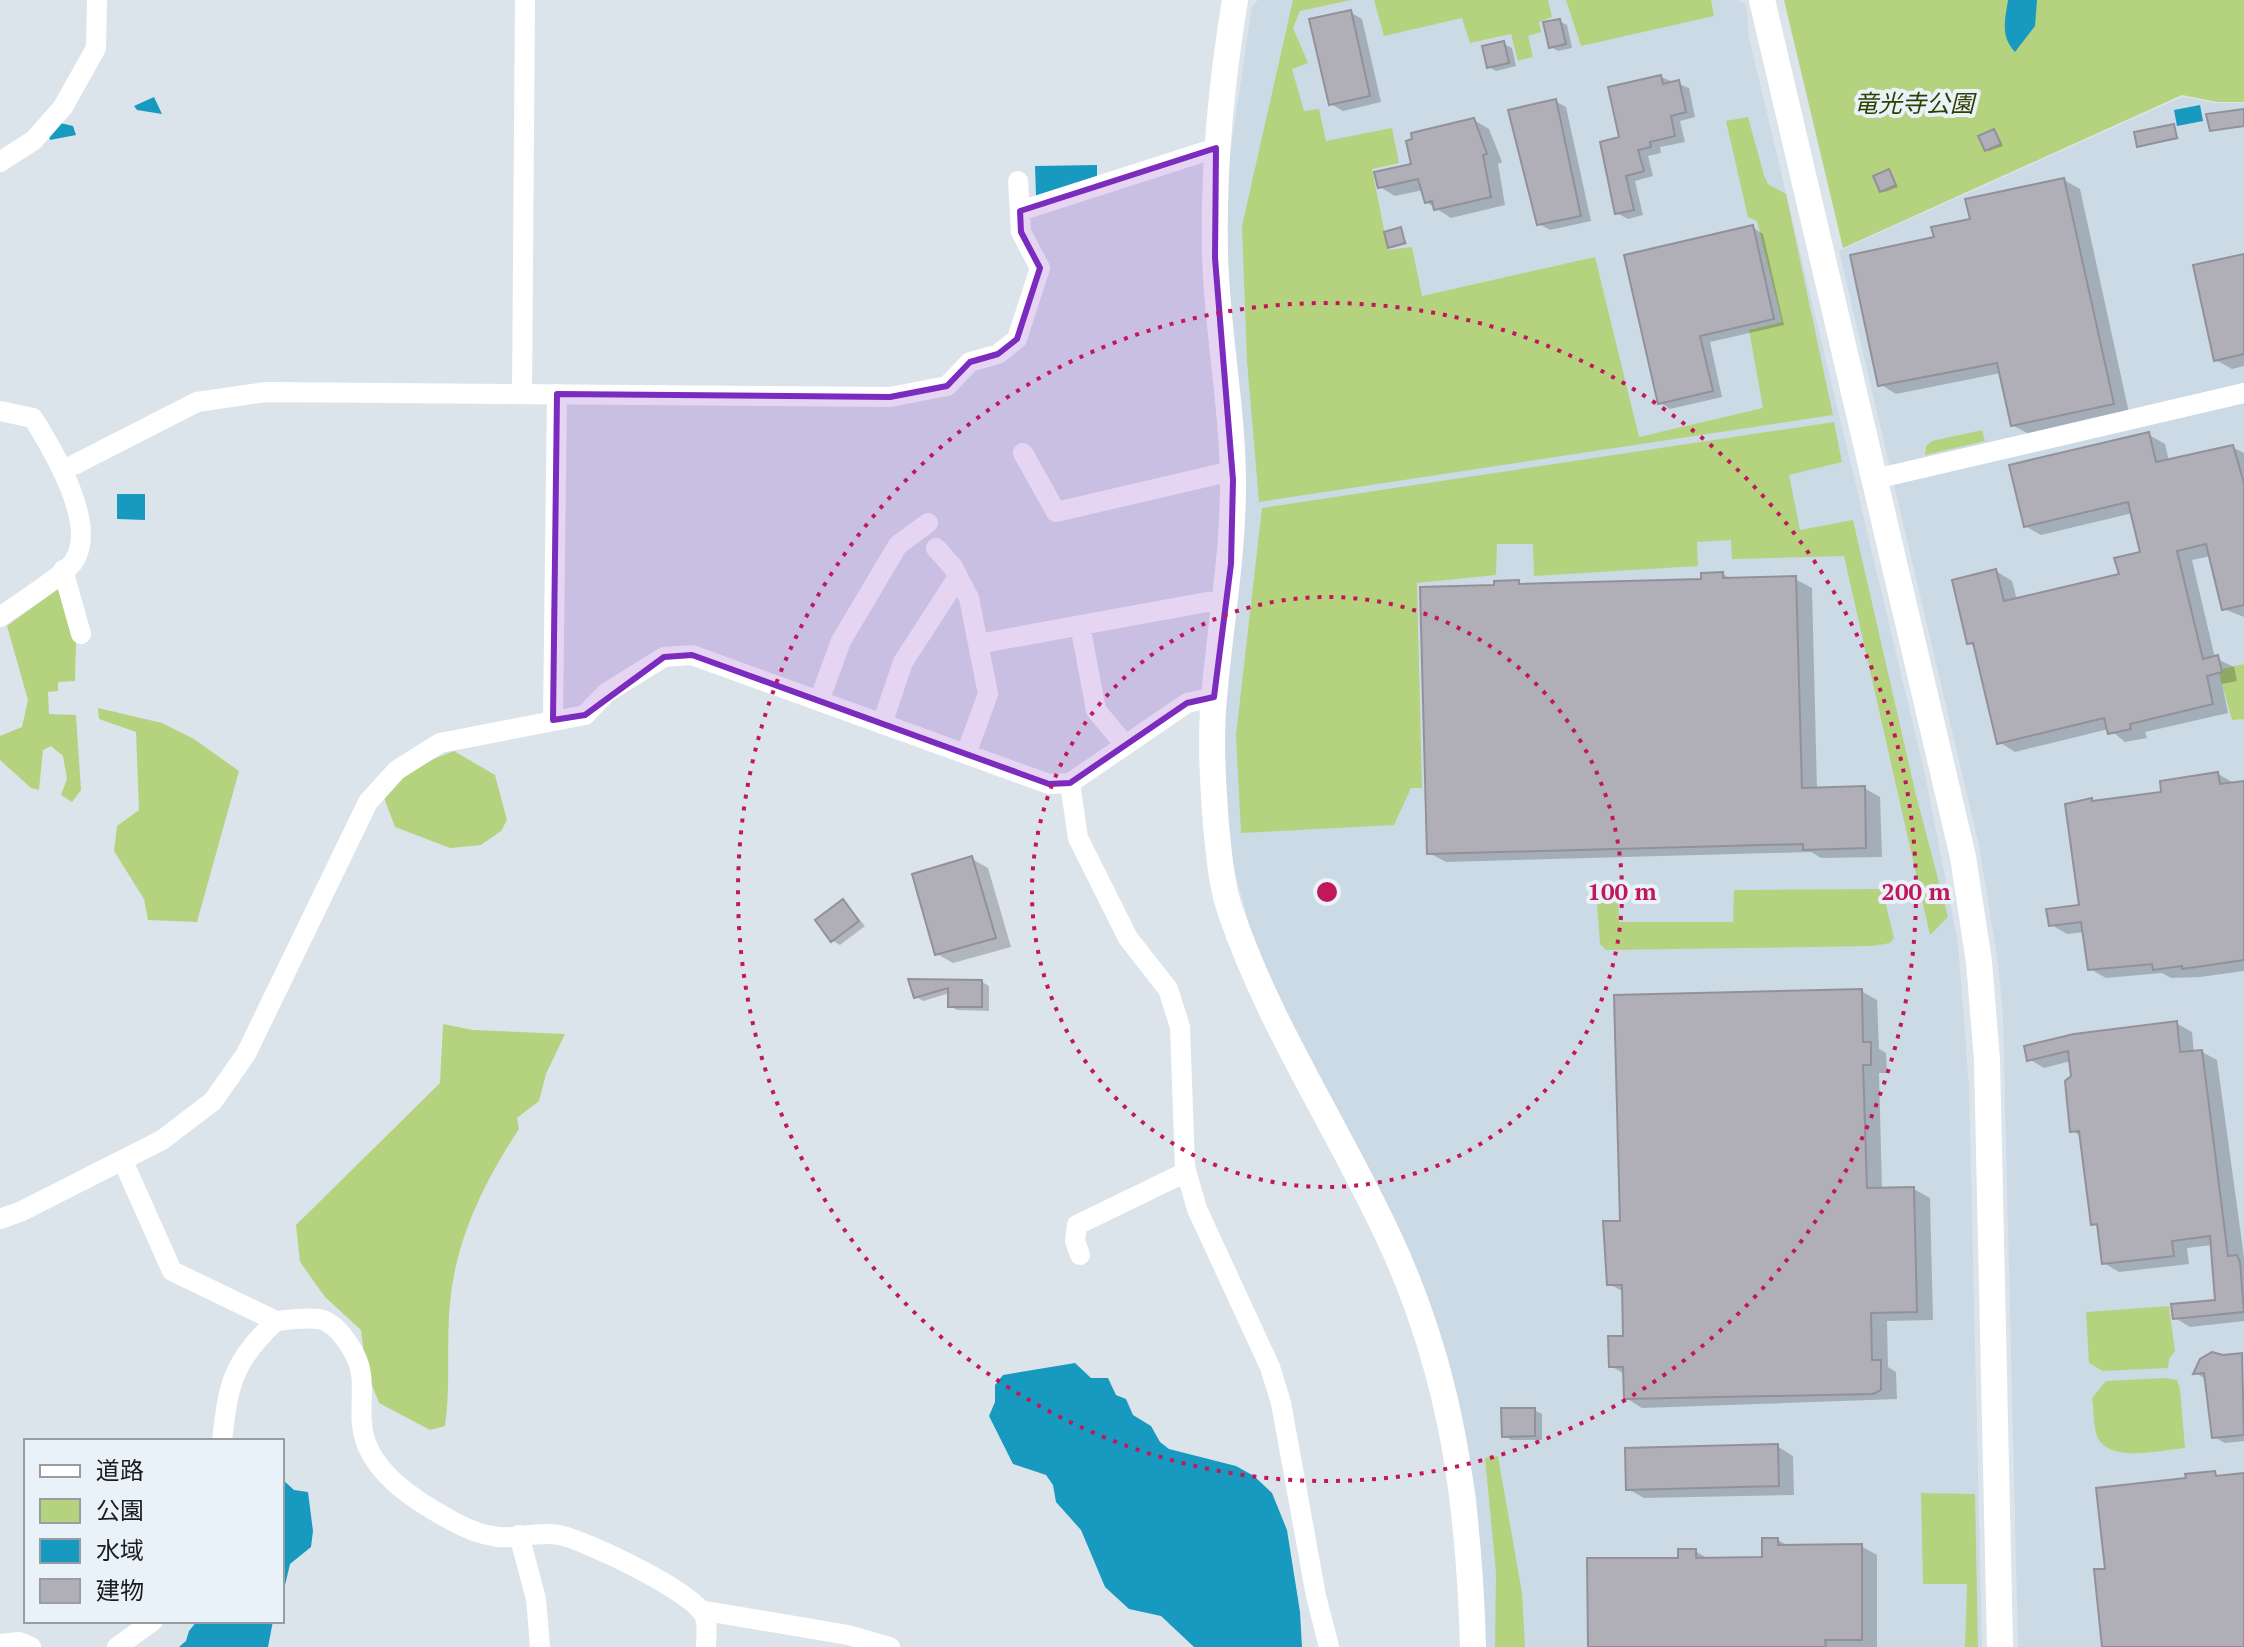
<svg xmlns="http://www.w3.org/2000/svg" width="2244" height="1647" font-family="'PT Serif','Noto Sans JP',serif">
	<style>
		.built { fill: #ccdae6 }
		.green { fill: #b5d27e }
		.water { fill: #189ac0 }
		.shadow { fill: #0003 }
		.building { fill: #b0afb7; stroke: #929199; stroke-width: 2 }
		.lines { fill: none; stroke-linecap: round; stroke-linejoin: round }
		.minor { stroke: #fff; stroke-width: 20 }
		.tertiary { stroke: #fff; stroke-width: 26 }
		.marked { fill: #7b2cbf; fill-opacity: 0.2; stroke: #7b2cbf; stroke-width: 6; stroke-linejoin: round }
		.ring { fill: none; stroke: #c2185b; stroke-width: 4; stroke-dasharray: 4 8 }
		.labels { text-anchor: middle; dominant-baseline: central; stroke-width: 8; stroke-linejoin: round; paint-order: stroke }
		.park-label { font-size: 24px; font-style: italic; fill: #2e3f00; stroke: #e9f2f8 }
		.centre { fill: #c2185b; stroke: #e9f2f8; stroke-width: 4 }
		.ring-label { font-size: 24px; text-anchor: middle; font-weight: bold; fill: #c2185b; stroke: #e9f2f8; stroke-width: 8; stroke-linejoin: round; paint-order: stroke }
	</style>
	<rect width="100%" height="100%" fill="#dce4eb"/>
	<!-- built -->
	<path class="built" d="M1258,0H1738L1746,5L1749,38L1924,770L1958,942L1969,1086L1982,1647H1485L1477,1499L1449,1361L1426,1293L1400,1233L1275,989L1250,928L1232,860L1224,809L1225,691L1244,534L1227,303L1228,168L1252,6Z
		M2182,97L2216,103H2244V1647H2018L2003,1018L1998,963L1979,846L1839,251Z"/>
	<!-- green -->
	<path class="green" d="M1293,0H1351L1300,11L1293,28L1308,63L1292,69L1304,111L1319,109L1326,141L1392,128L1399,163L1372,169L1388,250L1412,247L1422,296L1595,257L1639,437L1763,408L1749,330L1782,322L1757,221L1748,217L1726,121L1748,117L1764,175L1768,184L1786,194L1833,415L1259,502L1247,361L1242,226Z
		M1374,0H1548L1552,17L1539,22L1541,32L1528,36L1533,57L1518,61L1511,34L1470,43L1462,18L1384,36Z
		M1566,0H1711L1714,16L1581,46Z
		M1784,0H2244V102H2217L2182,95L1843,248Z
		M1834,422L1842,462L1789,475L1800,530L1853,520L1916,795L1948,917L1930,935L1844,556L1732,559L1731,540L1697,542L1698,566L1534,576L1533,544H1497L1496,575L1417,583L1422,788H1411L1394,825L1241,833L1236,735L1262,508Z
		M1982,430L1985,441L1925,455L1926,446L1932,441Z
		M58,589L76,642L75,681L58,682V691L48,692L49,714L76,715L81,790L72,802L61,795L67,779L63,756L51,746L43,750L39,790L31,788L0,760V736L22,727L28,700L7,626Z
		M2244,664V719L2232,720L2218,670Z
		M98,708L162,723L194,739L239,771L197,922L148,920L144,899L114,851L117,826L139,810L136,732L99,719Z
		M454,751L495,775L507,820L501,831L481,845L450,848L395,827L383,795L413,767Z
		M1882,889L1894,938L1890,943L1873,946L1606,950L1600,944L1597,903L1603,894L1618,892L1619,922H1733L1734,890Z
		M443,1024L473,1030L565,1034L546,1074L539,1101L517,1118L519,1129C484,1182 456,1239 450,1303C446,1345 451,1385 445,1426L430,1430L379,1403L366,1370L361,1330L325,1297L300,1262L296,1225L440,1083Z
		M2169,1306L2175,1351L2169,1359L2168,1368L2103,1371L2089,1363L2086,1312Z
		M2165,1378L2177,1380L2180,1389L2185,1448C2161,1450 2109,1464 2097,1436C2093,1425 2094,1410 2092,1398L2106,1381Z
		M1498,1456L1522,1593L1525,1647H1495L1496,1573L1485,1458Z
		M1921,1493L1975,1494L1978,1647H1965L1967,1584H1923Z"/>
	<!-- water -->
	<path class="water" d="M2008,0H2037L2035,26L2015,52C2000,36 2005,20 2008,0Z
		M154,97L162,114L137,110L134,106Z
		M2200,105L2203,121L2177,126L2174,110Z
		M60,123L73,126L76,135L50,140L49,136Z
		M1097,165V177L1036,196L1035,166Z
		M117,494H145V520L117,519Z
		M1075,1363L1091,1378H1108L1116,1395L1126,1399L1133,1415L1151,1426L1160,1442L1169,1449L1236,1466L1254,1476L1272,1493L1287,1530L1300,1612L1302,1647H1194L1161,1616L1129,1609L1105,1587L1081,1530L1056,1502L1053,1485L1046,1475L1013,1464L989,1416L995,1402V1385L1003,1375Z
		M282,1479L294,1490L308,1492L313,1531L311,1547L290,1564L282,1598Z
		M197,1621H273L268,1647H179L186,1641L189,1631Z"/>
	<!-- shadow -->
	<path class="shadow" d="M1350,12L1362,19L1381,102L1343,111L1331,104Z
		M1559,21L1567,25L1572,48L1558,51L1551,47Z
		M1504,44L1512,48L1516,66L1496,71L1488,66Z
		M1661,77L1689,88L1695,117L1680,121L1685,142L1660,147L1661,153L1648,156L1653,176L1635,181L1643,215L1628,219L1617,213L1621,139Z
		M1555,101L1566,107L1591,221L1550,230L1539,224Z
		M2244,111V127L2212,130Z
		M1474,120L1489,129L1502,162L1498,164L1505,205L1451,218L1426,202L1423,190L1395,196L1380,187Z
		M2173,126L2179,139L2139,146Z
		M1994,131L2003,146L1989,151L1986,149Z
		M1889,171L1898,187L1885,192L1882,191Z
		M2064,180L2080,189L2129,413L2029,434L2012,425L2001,373L1896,394L1880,384L1936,239Z
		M1752,227L1763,234L1784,325L1710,342L1722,397L1670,409L1659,402Z
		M1401,229L1407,244L1392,248L1389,246Z
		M2244,256V366L2232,369L2216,360Z
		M2149,435L2165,444L2169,461L2232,447L2244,453V617L2224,609L2211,556L2192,560L2215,658L2234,667L2237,681L2222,684L2228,713L2145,732L2147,738L2125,742L2109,729L2015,752L1999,742L1976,647L1969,643L1996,571L2012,581L2017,600L2121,576L2142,554L2133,513L2041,535L2025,526Z
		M1723,574L1733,580L1795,579L1812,588L1817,789L1864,788L1880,797L1882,857L1821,858L1811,852L1446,862L1429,853L1497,587L1518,582L1524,586L1703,581Z
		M2218,774L2234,783H2244V971L2200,977L2171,978L2162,973L2106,978L2090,969L2085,932L2067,934L2050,924L2081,906L2070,803L2163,794Z
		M972,859L988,868L1011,947L953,963L937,954Z
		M843,901L865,926L840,945L833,941Z
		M911,981L982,982L989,986V1011L957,1010L950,1006V993L923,1001L915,996Z
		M1861,991L1877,1000L1879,1049L1886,1053L1887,1073H1879L1882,1190L1914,1189L1930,1198L1933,1320L1887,1321L1888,1367L1896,1372L1897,1399L1642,1408L1626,1398V1375L1611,1366L1625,1338L1624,1292L1609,1284L1622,1223Z
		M2176,1023L2192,1032L2194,1053L2202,1052L2217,1060L2244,1257V1321L2190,1327L2175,1318L2217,1302L2213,1245L2187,1248L2189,1264L2119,1272L2104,1263L2100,1228L2092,1223L2081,1136L2072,1131L2071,1061L2044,1068L2029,1059Z
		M2242,1355L2244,1441L2225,1443L2214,1437L2207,1380L2196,1373Z
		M1534,1410L1542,1414V1440H1511L1504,1435Z
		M1777,1446L1793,1456L1794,1495L1644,1498L1628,1489Z
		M1778,1540L1790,1547L1861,1546L1877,1555V1647H1590L1680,1559L1695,1551L1709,1559H1764Z"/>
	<!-- building -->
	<path class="building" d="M1351,10L1370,96L1329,105L1309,19Z
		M1560,19L1566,44L1549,48L1543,22Z
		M1504,41L1509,63L1487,68L1482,46Z
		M1661,75L1663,84L1679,80L1686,112L1671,116L1675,136L1650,142L1651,147L1638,150L1644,171L1626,176L1634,210L1615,214L1600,142L1619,137L1608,87Z
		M1556,99L1581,216L1537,225L1508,110Z
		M2244,109V126L2210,131L2206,114Z
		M1474,118L1487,154L1483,155L1491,197L1434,210L1432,201L1425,203L1418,179L1378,188L1374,172L1411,164L1406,141L1412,139L1411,133Z
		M2174,124L2177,138L2137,147L2134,132Z
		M1994,129L2001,144L1985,151L1978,136Z
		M1889,169L1896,185L1880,192L1873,176Z
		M2064,178L2114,404L2011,426L1997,363L1878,386L1850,255L1934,237L1931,227L1970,219L1965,199Z
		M1753,225L1774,319L1700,336L1713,391L1658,404L1624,255Z
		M1401,227L1405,243L1388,248L1384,232Z
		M2244,254V354L2214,361L2193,265Z
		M2149,432L2156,462L2233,445L2244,483V605L2222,610L2206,544L2177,551L2203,659L2218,655L2222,672L2207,676L2213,704L2130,724L2131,729L2108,734L2104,718L1997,744L1973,643L1967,644L1952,580L1996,569L2004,601L2119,574L2114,558L2140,552L2128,502L2024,527L2009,465Z
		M1723,572V578L1796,576L1802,788L1865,786L1866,848L1803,850V844L1427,854L1420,587L1494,585V581L1519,580V584L1701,579V573Z
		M2218,772L2220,784L2244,781V960L2182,969V966L2153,970L2152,964L2088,970L2081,922L2049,926L2046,909L2079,905L2065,804L2092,798V801L2161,792L2160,781Z
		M972,856L996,938L935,955L912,874Z
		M843,899L859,921L831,942L815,920Z
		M908,979L982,980V1007H948V988L914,998Z
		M1862,989L1863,1042H1871V1065H1863L1867,1188L1914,1187L1917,1312L1871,1313L1872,1360H1881V1390L1873,1394L1624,1399L1623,1367H1609L1608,1336H1623L1622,1285H1607L1603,1221H1620L1614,995Z
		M2177,1021L2180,1052L2202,1050L2228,1256L2237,1255L2240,1262L2244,1312L2173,1319L2171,1304L2215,1300L2210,1236L2172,1241L2174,1256L2102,1264L2097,1224L2091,1225L2079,1131L2070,1132L2065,1081L2071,1076L2068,1051L2027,1061L2024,1046L2074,1034Z
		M2212,1352L2223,1355L2242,1353L2244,1435L2212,1438L2204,1373L2193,1374L2200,1359Z
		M1501,1408H1535V1436L1502,1437Z
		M1778,1444L1779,1486L1626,1490L1625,1448Z
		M2215,1471L2216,1476L2244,1473V1647H2102L2094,1569H2105L2096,1488L2186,1478L2185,1474Z
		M1762,1538H1778V1545L1862,1544V1640H1825L1826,1647H1588L1587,1558H1678V1549H1696V1558L1762,1557Z"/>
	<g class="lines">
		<!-- minor -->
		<path class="minor" d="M0,162L34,140L63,107L96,48L97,0
			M1020,211L1216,148
			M522,394L525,0
			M0,411L33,418C53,450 98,524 74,561C66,574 15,606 0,617
			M1023,453L1056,512L1232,471
			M64,470L197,402L266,392L890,397L947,386L970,362L998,354L1017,339L1040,268L1021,232L1018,181
			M1875,479L2244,393
			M936,548L953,567L969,598L988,694L966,754
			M63,570L81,634
			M1080,625L1096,710L1125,745
			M978,644L1207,602L1226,603
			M819,701L841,641L898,545L928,523
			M553,720L557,394
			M882,724L903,662L958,577
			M1070,783L1078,838L1128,938L1168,989L1180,1027L1185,1167L1197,1209L1270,1367L1281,1403L1316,1596L1329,1647
			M123,1161L172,1271L276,1321
			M0,1219L22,1211L162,1140L213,1101L246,1054L368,802L397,770L440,743L585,715L606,693L664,657L692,655L1049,784L1070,783L1187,703L1214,697
			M1080,1255L1075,1241L1077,1225L1186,1172
			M222,1441C228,1384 233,1361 276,1321C289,1320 305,1317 318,1319C338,1321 359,1356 361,1374C364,1397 358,1418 365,1440C377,1476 416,1501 447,1518C462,1527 481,1535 498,1537C518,1539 538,1531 559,1535C585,1540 697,1593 705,1617C708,1625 706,1638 706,1647
			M519,1535L536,1599L540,1647
			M700,1610L848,1635L890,1647
			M0,1644L19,1642L31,1647
			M117,1647L153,1621"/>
		<!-- tertiary -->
		<path class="tertiary" d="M1235,0C1221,85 1213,169 1215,255C1217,332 1233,408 1233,485C1233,557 1220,626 1214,698C1210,741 1213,783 1216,825C1219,853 1221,884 1230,910C1269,1026 1339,1129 1390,1240C1452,1374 1469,1502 1473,1647
			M1762,0L1963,857L1979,962L1987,1060L2000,1647"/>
	</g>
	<!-- marked area -->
	<path class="marked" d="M1216,148L1215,258L1233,480L1231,564L1214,697L1187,703L1070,783L1049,784L692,655L664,657L585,715L553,720L557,394L890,397L947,386L970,362L998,354L1017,339L1040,268L1021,232L1020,211Z"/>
	<!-- distance rings -->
	<g class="ring">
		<circle cx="1327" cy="892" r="295"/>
		<circle cx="1327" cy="892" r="589"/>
	</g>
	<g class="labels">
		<!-- park labels -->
		<g class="park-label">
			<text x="1914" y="103">竜光寺公園</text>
		</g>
	</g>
	<circle cx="1327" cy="892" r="12" class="centre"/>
	<g class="ring-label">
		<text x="1622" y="900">100 m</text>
		<text x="1916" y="900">200 m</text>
	</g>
	<!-- legend -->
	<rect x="24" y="1439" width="260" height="184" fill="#e9f2f8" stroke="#979da2" stroke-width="2"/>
	<rect x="40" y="1465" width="40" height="12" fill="#ffffff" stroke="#979da2" stroke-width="2"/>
	<text x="96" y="1479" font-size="24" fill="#1b1e20">道路</text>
	<rect x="40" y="1499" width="40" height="24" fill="#b5d27e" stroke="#979da2" stroke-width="2"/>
	<text x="96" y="1519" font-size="24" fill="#1b1e20">公園</text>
	<rect x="40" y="1539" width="40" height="24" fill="#189ac0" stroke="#979da2" stroke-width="2"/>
	<text x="96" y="1559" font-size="24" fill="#1b1e20">水域</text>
	<rect x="40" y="1579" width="40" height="24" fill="#b0afb7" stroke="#979da2" stroke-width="2"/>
	<text x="96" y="1599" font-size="24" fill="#1b1e20">建物</text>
</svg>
